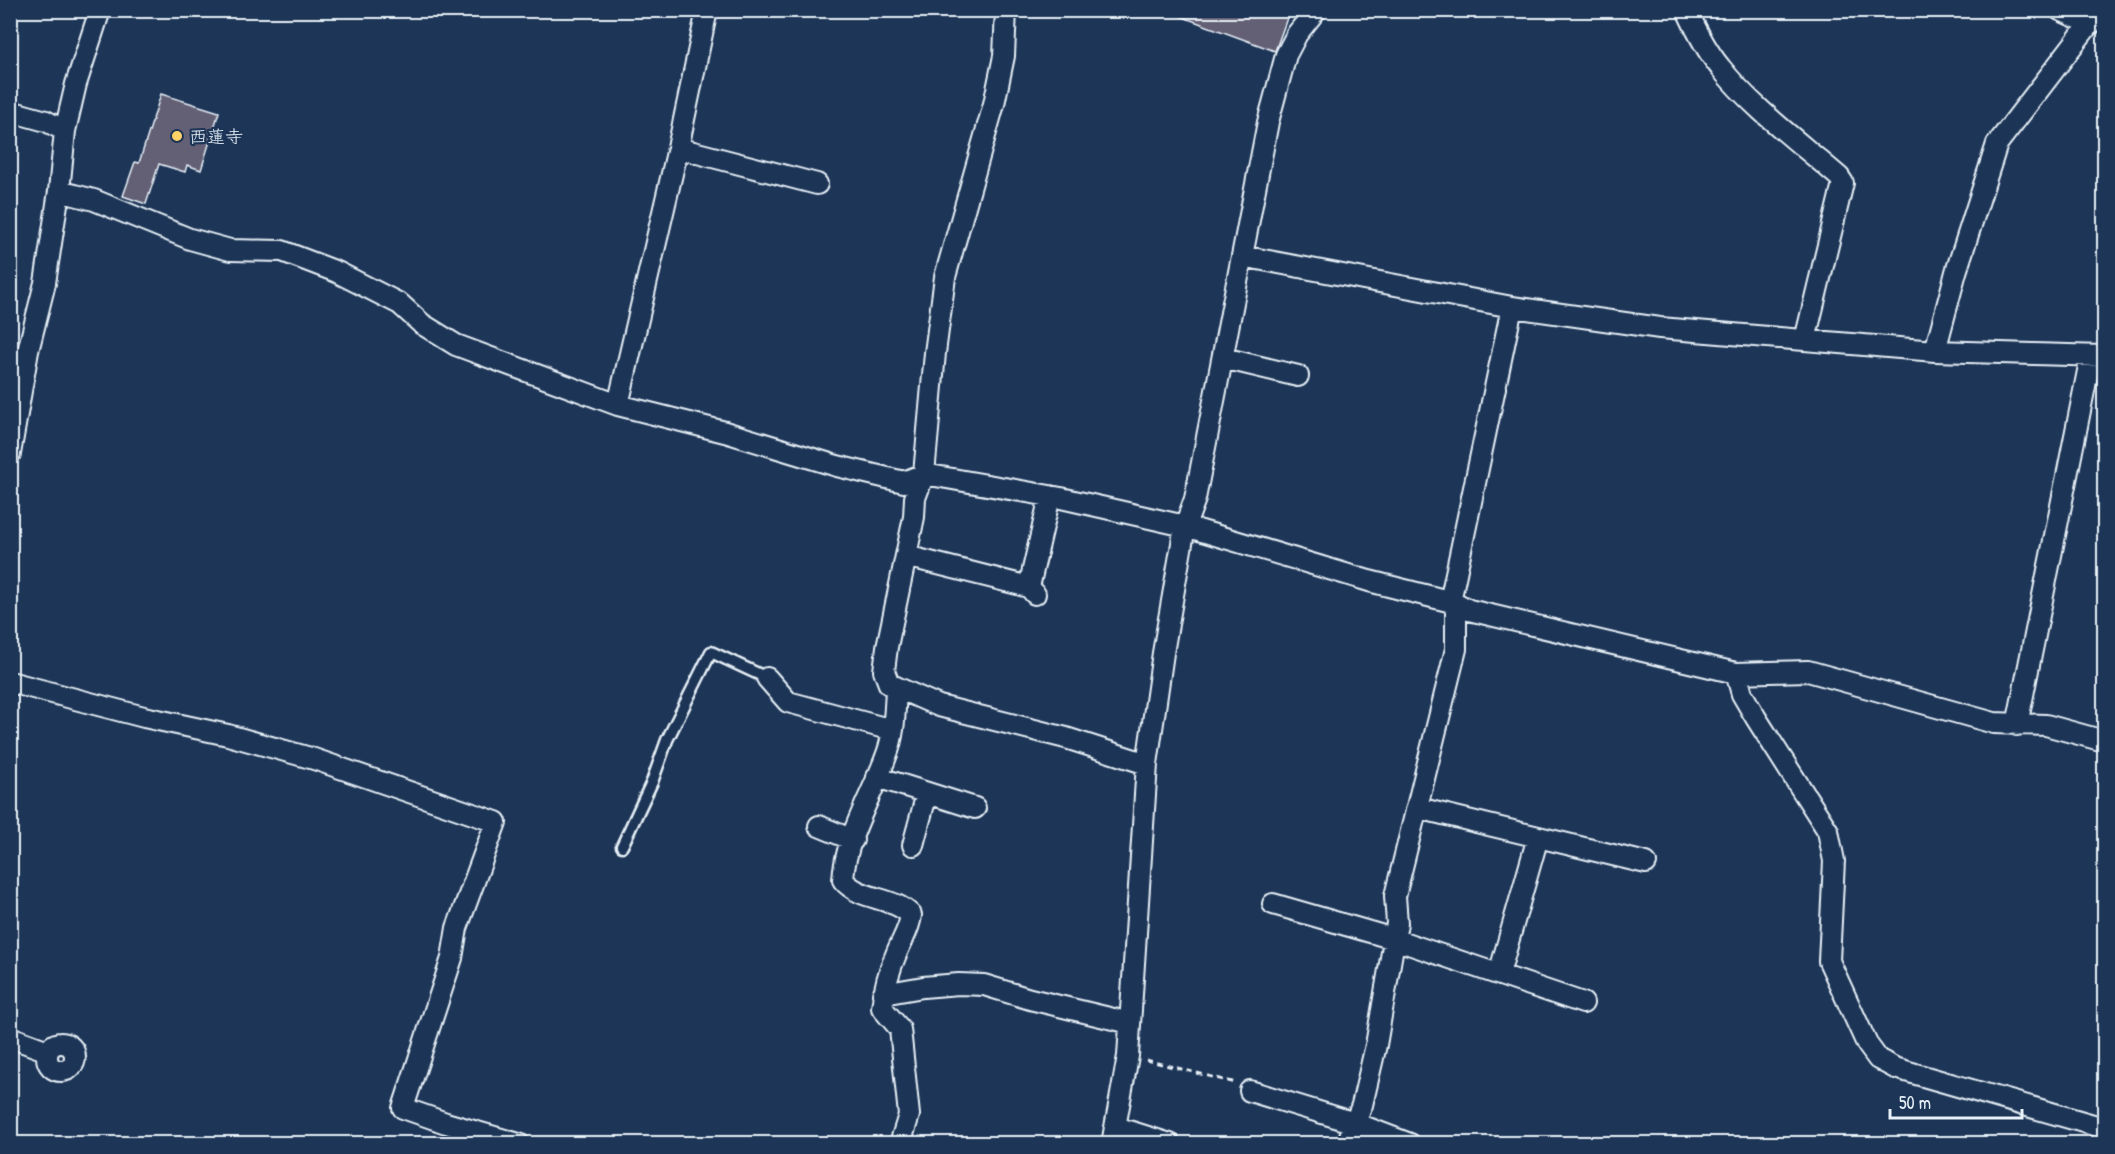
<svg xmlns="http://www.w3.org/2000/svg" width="2115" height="1154" font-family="'Patrick Hand','Klee One',sans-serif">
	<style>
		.building { fill: #635e74; stroke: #e8f1f8; stroke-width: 1.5 }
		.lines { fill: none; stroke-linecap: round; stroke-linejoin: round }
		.lane-casing { stroke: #e8f1f8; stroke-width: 15 }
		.street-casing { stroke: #e8f1f8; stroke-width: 24 }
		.path { stroke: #e8f1f8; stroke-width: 3; stroke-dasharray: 6 4.5; stroke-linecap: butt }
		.lane { stroke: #1d3557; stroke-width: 10 }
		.street { stroke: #1d3557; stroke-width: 20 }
		.poi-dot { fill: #ffd166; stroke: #1d3557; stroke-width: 2 }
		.labels { text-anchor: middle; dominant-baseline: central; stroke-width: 4.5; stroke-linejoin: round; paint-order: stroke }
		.poi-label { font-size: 18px; fill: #e8f1f8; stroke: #1d3557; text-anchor: start }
	</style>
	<rect width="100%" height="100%" fill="#1d3557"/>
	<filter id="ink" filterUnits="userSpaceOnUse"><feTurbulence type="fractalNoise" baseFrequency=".0167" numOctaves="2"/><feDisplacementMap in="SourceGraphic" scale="12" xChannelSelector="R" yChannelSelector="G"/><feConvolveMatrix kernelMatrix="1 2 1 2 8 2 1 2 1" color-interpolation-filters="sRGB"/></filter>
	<g filter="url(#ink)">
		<!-- building -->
		<path class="building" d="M1169,10H1290L1275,51L1169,12Z
			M161,94L219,112L201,170L187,165L185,172L159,164L146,204L123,196L135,162L139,163Z"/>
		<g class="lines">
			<!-- lane casing -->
			<g class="lane-casing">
				<path id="lane" d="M622,846L652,782L667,740L711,652L767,678"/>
			</g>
			<!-- street casing -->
			<g class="street-casing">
				<path id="street" d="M1006,10L1004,56L994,104L945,277L935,353L924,474L915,498L914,517L887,647L884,671L889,684L939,706L1066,738L1147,764
					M1687,10C1696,30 1706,50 1720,67C1751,107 1800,143 1839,177L1843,183L1805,340
					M2060,10L2091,24
					M10,111L46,121L65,131
					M678,148L817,184
					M59,191L94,200L190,239L230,250L282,251L337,272L400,304L422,324L456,345L618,405L725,432L837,466L904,482L924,474L1061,498L1185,526L1369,581L1456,603L1469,610L1736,673L1808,671L1994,723L2046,725L2104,741
					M1242,256L1512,307L1660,328L1935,351L2104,356
					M1935,351L1956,272L1997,144L2100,10
					M1223,358L1298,376
					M618,405L678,148L707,10
					M10,454L28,351L45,283L59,191L65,131L76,84L100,10
					M906,556L1029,587
					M1035,594L1029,587L1050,496
					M1450,602L1512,307
					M1736,673L1742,694L1756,718L1828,831L1834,861L1829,961L1867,1044L1878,1059L1895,1068L2104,1128
					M767,678L788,702L892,730
					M10,682L144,717L228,735L314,759L496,822L457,928L452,958L403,1108L446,1123L519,1144
					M896,687C895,707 895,728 889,748C876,790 845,835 843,880C860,901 893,896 911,915C910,928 902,940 897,952C889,970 884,989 882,1008L900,1029L909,1115L900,1144
					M2017,725L2091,356
					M877,777L975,808
					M1418,808L1646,863
					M819,826L853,840
					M913,845L927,793
					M1273,904L1394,939L1583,1003
					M1499,974L1538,837
					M883,994L923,987L959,984L984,985L1030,999L1130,1023
					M10,1037L48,1051
					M47 1057a14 14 0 1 1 28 0a14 14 0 1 1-28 0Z
					M1250,1091L1355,1123L1410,1144
					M1116,1127L1170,1144
					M1112,1144L1128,1056L1147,764L1163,653L1185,526L1195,499L1268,122L1286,55L1297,34L1316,10
					M1347,1144L1362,1105L1376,1045L1397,923L1395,896L1456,649V603"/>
			</g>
			<!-- path -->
			<path class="path" d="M1146,1060L1236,1083"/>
			<!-- lane -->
			<use href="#lane" class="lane"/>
			<!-- street -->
			<use href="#street" class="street"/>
		</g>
	</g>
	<!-- markers -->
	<circle class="poi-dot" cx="177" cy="136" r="6"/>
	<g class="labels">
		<!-- poi labels -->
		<g class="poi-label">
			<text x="189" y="136">西蓮寺</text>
		</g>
	</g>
	<!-- margin -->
	<rect width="2115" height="1154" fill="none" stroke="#1d3557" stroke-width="36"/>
	<rect x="18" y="18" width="2079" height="1118" fill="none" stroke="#e8f1f8" stroke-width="2" filter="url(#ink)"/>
	<!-- scale -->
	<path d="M1890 1109v9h132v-9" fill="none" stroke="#e8f1f8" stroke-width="3"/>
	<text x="1899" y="1109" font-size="18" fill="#e8f1f8" stroke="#1d3557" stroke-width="4.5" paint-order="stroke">50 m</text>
</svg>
